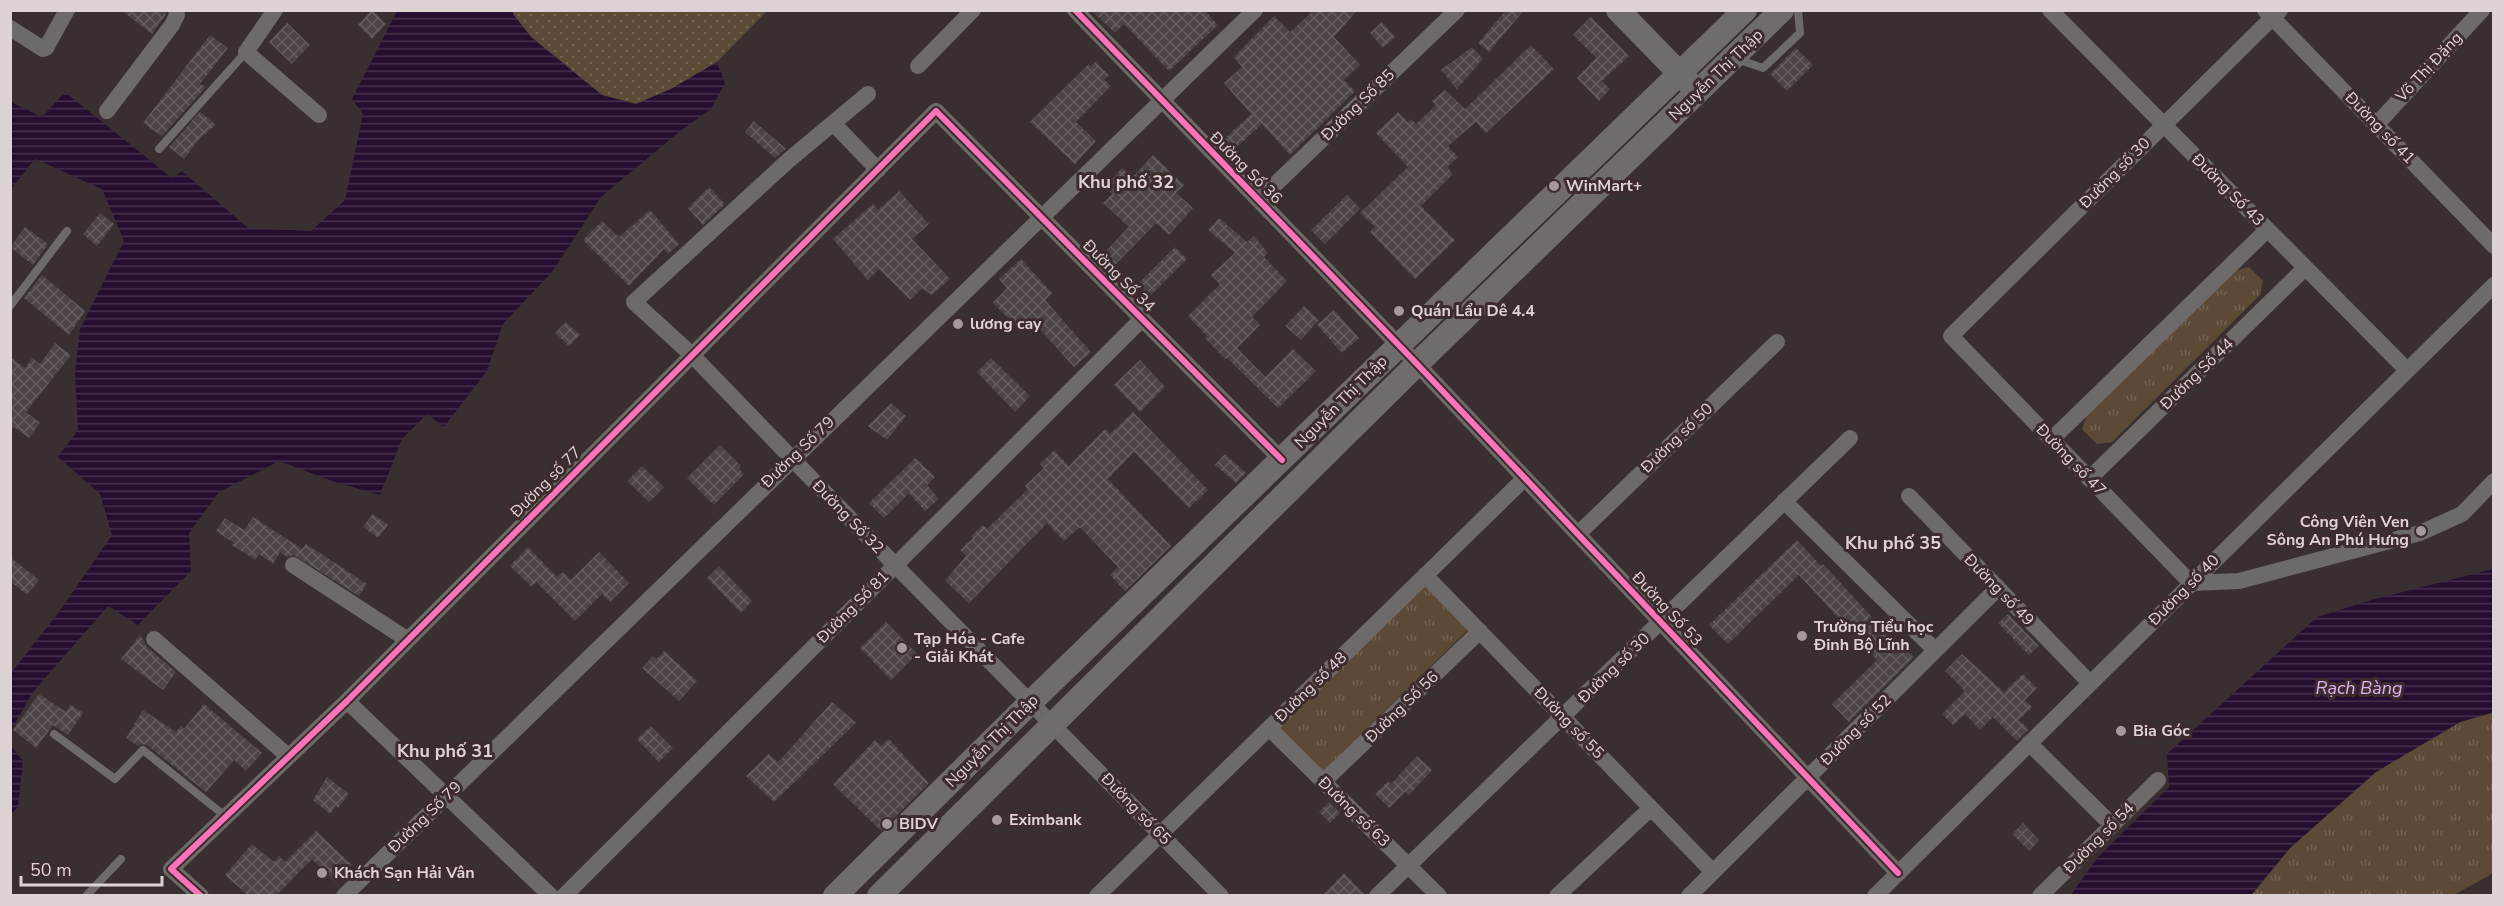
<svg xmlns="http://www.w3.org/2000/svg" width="2504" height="906" font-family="'Nunito Sans',sans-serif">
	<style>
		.grass { fill: url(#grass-dots) }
		.park { fill: url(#park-tufts) }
		.water { fill: url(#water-rules) }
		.building { fill: url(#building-cross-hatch) }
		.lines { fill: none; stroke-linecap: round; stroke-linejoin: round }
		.lane { stroke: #6e6a6a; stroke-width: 8 }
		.street { stroke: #6e6a6a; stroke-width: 16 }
		.secondary { stroke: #716c6c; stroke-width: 24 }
		.cycleway-casing { stroke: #3d2b2d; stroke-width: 10 }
		.cycleway { stroke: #fb73b8; stroke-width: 6 }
		.poi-dot { fill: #a49a9b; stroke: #3d2b2d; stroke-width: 2 }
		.labels { text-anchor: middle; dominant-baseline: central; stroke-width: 6; stroke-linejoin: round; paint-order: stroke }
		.street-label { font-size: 16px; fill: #ded3d4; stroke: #3d2b2d }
		.poi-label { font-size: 16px; font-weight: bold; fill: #ded3d4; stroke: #3d2b2d; text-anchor: start }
		.neighbourhood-label { font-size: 18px; font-weight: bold; fill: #ded3d4; stroke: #3d2b2d }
		.water-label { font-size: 18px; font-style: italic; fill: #deb2f6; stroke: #3d2b2d }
	</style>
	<defs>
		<pattern id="grass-dots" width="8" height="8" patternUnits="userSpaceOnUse" patternTransform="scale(1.5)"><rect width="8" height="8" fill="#5c4a36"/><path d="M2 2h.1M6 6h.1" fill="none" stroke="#736352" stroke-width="1.8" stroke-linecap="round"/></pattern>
		<pattern id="park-tufts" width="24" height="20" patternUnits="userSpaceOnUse" patternTransform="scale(1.5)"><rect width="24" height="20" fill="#5c4a36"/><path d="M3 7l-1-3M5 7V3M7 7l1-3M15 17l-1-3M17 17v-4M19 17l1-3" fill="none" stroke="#736352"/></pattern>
		<pattern id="water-rules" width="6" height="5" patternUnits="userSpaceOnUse" patternTransform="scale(1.5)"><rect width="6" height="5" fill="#260e30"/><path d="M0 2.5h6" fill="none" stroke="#45304d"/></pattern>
		<pattern id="building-cross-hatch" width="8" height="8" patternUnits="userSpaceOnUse" patternTransform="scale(1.5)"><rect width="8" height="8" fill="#4c4446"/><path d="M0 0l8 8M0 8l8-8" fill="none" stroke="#655e60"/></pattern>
	</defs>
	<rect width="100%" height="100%" fill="#392f30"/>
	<!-- grass -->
	<path class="grass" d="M513,10L767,11L717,62L671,89L636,104L602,95L531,37L513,14Z"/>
	<!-- park -->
	<path class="park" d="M2249,267L2263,281L2260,295L2112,442L2097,444L2082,429L2087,416L2234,271Z
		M1427,584L1471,627L1322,772L1277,727Z
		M2493,713V873L2454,895L2251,896L2290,848L2376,772L2460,722Z"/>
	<!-- water -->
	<path class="water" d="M397,11H513V14L531,37L602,95L636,104L671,89L717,62L725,83L711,109L679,132L601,197L552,272L503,324L487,371L444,427L427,414L402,439L380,495L335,482L279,461L219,492L189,533L191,571L138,625L108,606L33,692L11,730V673L59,612L112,535L100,494L58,457L78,430L75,373L80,329L124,241L102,189L35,159L11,189V102L42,117L65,92L172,178L182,171L248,228L311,231L345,200L363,114L352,99Z
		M2493,569V712L2460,722L2376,772L2290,848L2251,895H2071L2097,858L2169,787L2167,754L2317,617L2371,600Z
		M11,746L23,761L18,807L11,814Z"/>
	<!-- building -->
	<path class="building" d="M121,10H166V14L152,34Z
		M372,10L386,24L372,39L358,25Z
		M1091,10H1204L1218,25L1169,71L1124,24L1115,33Z
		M1314,10H1357L1334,37L1360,65L1344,80L1355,91L1290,155L1262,124L1229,154L1219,144L1251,114L1224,83L1242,67L1234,57L1274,16L1290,32Z
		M1506,10H1524L1489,52L1478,43Z
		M1591,17L1629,56L1602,81L1610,89L1599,101L1577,78L1596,58L1573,35Z
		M1382,22L1395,37L1383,48L1370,33Z
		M287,23L310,45L292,64L269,42Z
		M210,35L228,48L200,84L206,87L162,136L143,123Z
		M1531,45L1554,69L1486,133L1476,122L1448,146L1458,157L1447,167L1453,174L1421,206L1455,240L1415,279L1370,232L1375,227L1360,213L1408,167L1376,133L1398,112L1408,122L1411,119L1416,124L1436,105L1432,101L1445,90L1465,109Z
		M1472,47L1483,59L1457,89L1441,70Z
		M1796,48L1813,65L1787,91L1770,74Z
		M1095,62L1109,75L1104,80L1111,86L1076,122L1096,141L1075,164L1030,122L1089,64L1091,66Z
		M200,112L216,125L200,138L184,159L169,147Z
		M754,121L786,149L775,158L745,132Z
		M1153,155L1184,185L1176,193L1193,208L1169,235L1156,223L1115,265L1104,253L1129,227L1103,203L1112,194L1105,187L1122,168L1132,178Z
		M709,187L725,204L703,225L688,208Z
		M899,191L929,224L912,239L950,279L932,295L922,288L910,300L879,269L868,280L833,239L873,204L878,210Z
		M1347,195L1360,209L1325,244L1311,230Z
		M650,210L679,244L668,254L664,249L629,286L583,240L602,221L619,237Z
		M100,213L114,224L97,246L83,234Z
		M1219,218L1247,242L1254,236L1268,253L1264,257L1287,281L1252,317L1260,325L1237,348L1265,377L1293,349L1316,371L1278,408L1227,358L1225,359L1205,338L1207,336L1188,316L1220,284L1211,275L1235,253L1208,230Z
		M25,227L48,244L33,265L10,247Z
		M1175,247L1187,259L1150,296L1138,284Z
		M1021,259L1052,293L1045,300L1091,352L1074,367L1029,317L1018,328L993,303L1007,288L999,279Z
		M42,275L85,311L69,335L24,298Z
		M1304,306L1319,320L1301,340L1285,326Z
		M1334,310L1359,338L1342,353L1317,325Z
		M566,322L580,335L569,346L555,333Z
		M55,343L71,355L26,412L40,423L29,438L14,427L10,431V357L25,368L32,358L40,364Z
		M991,358L1030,396L1015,412L977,372Z
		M1140,360L1165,387L1140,412L1114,385Z
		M891,403L906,416L887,440L868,426Z
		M1133,412L1208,490L1189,508L1134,452L1108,479L1171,546L1125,591L1110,575L1118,567L1080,527L1064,541L1047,523L969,603L945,581L966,556L960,550L973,538L971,536L983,525L987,529L1028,489L1025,486L1044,468L1040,464L1054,450L1069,466L1105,429L1110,434Z
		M720,445L741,466L739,469L744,474L714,505L687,478Z
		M1225,454L1246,473L1236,483L1215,465Z
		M915,458L935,477L927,485L939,499L925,511L909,493L884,518L869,503Z
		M642,466L664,487L649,502L627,481Z
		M373,514L388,525L378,538L363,527Z
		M253,517L302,549L306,544L367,584L359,596L294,555L287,557L280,552L273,564L259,554L255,560L232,545L234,543L216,531L225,518L244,530Z
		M1797,540L1821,566L1823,564L1895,642L1897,640L1914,657L1849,722L1832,704L1877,660L1799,575L1728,644L1709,625Z
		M528,547L557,577L563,572L571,580L599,552L629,583L610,602L602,594L575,621L536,582L532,587L510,566Z
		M10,557L39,580L27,595L10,581Z
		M719,566L752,601L741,613L707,578Z
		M2008,614L2039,646L2029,655L1998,623Z
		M886,622L917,654L891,680L860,648Z
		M140,635L147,647L176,672L163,690L121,659Z
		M664,651L697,681L679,701L642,668L653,656L657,659Z
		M1962,654L2004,692L2023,674L2037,688L2025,700L2032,707L2019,720L2029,729L2017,741L1993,717L1980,730L1965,714L1953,725L1942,714L1965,691L1945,671Z
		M39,694L66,712L71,705L83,713L68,735L53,725L36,748L13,730Z
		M832,702L856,723L774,802L746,776L769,754L777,762L781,759Z
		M204,704L262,753L246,771L234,760L206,792L147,745L142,744L138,746L126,738L143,710L176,732L181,726L184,729Z
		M651,726L673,748L659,762L637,739Z
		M889,739L929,783L881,831L833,784L875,740L881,746Z
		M1417,756L1432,770L1409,795L1405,792L1389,808L1375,794L1388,781L1391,784Z
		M327,777L349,794L338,808L336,806L330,814L313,800Z
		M1329,802L1340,813L1330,823L1319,812Z
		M2023,823L2039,840L2029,851L2012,834Z
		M316,831L352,865L335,882L312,859L276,896H249L225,875L252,844L274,862L279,856L285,862Z
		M1344,873L1366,896H1322Z"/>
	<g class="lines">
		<!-- lane -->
		<path class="lane" d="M1737,59L1763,68L1800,33L1798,10
			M159,149L246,52
			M10,306L67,231
			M54,734L115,779L143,750L225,816
			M86,896L121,859"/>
		<!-- street -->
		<path class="street" d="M275,10L246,52L319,115
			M1075,10L1417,364L1898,873
			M2050,10L2407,370
			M2265,10L2494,246
			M2280,10L1951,336L2191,583L2239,581L2420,533L2462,514L2494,481
			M10,28L43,49L46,48L67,10
			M918,66L973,10
			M868,94L790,159L634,302L692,355L895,565L1221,896
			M107,111L172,25L177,15L176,10
			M833,123L878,170
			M2377,124L2482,10
			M1259,200L1457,10
			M2051,440L2267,230
			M2089,479L2305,268
			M1909,496L2090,683
			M1784,501L1935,650
			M1578,534L1777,342
			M293,565L408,640
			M1425,575L1713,872
			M154,639L288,756
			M347,701L551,896
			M1269,728L1439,896
			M2029,743L2112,825
			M1323,782L1480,631
			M201,896L171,869L347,701L936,111L1282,460
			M344,896L1255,10
			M564,896L1142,319
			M1097,896L1525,478
			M1377,896L1850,438
			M1557,896L1651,808
			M1689,896L1997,589
			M1875,896L2494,285
			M2040,896L2158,780"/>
		<!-- secondary -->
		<path class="secondary" d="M1618,10L1690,84
			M835,896L1031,702L1745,10
			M879,896L1417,364L1782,10"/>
		<!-- cycleway casing -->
		<g class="cycleway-casing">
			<path id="cycleway" d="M1075,10L1417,364L1898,873
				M201,896L171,869L347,701L936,111L1282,460"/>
		</g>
		<!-- cycleway -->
		<use href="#cycleway" class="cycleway"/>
	</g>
	<!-- markers -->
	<g class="poi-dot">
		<circle cx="1554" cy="186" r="6"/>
		<circle cx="1399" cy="311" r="6"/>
		<circle cx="958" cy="324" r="6"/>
		<circle cx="2421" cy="531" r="6"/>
		<circle cx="1802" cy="636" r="6"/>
		<circle cx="902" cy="648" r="6"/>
		<circle cx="2121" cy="731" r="6"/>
		<circle cx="997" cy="820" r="6"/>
		<circle cx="887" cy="824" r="6"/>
		<circle cx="322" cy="873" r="6"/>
	</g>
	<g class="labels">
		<!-- street labels -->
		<g class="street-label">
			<text transform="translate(2429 67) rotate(-47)">Võ Thị Đặng</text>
			<text transform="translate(1716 75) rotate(-44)">Nguyễn Thị Thập</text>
			<text transform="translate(1358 105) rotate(-44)">Đường Số 85</text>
			<text transform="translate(2380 128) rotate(46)">Đường số 41</text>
			<text transform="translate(1246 168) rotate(45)">Đường Số 36</text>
			<text transform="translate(2115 173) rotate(-45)">Đường số 30</text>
			<text transform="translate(2228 190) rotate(45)">Đường Số 43</text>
			<text transform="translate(1119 276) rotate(45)">Đường Số 34</text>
			<text transform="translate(2197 374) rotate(-44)">Đường Số 44</text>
			<text transform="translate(1341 402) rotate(-45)">Nguyễn Thị Thập</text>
			<text transform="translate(1677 438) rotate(-44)">Đường số 50</text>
			<text transform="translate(798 452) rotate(-44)">Đường Số 79</text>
			<text transform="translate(2071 460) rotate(46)">Đường số 47</text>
			<text transform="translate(546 482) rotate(-45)">Đường số 77</text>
			<text transform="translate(848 517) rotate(46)">Đường Số 32</text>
			<text transform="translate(1999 590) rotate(46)">Đường số 49</text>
			<text transform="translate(2184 590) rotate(-45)">Đường số 40</text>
			<text transform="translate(853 607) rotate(-45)">Đường Số 81</text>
			<text transform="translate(1667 609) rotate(47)">Đường Số 53</text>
			<text transform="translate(1614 668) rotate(-44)">Đường số 30</text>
			<text transform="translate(1311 687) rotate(-44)">Đường số 48</text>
			<text transform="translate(1402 707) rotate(-44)">Đường Số 56</text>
			<text transform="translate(1569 723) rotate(46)">Đường số 55</text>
			<text transform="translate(1856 730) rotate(-45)">Đường số 52</text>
			<text transform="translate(992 741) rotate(-45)">Nguyễn Thị Thập</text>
			<text transform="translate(1136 809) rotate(46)">Đường số 65</text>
			<text transform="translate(1354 812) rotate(44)">Đường số 63</text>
			<text transform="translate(425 817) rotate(-44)">Đường Số 79</text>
			<text transform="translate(2099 838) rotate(-45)">Đường số 54</text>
		</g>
		<!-- poi labels -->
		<g class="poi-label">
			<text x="1566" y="186">WinMart+</text>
			<text x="1411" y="311">Quán Lẩu Dê 4.4</text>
			<text x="970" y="324">lương cay</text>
			<text x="2409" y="522" text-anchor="end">Công Viên Ven<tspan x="2409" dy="18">Sông An Phú Hưng</tspan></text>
			<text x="1814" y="627">Trường Tiểu học<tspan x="1814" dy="18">Đinh Bộ Lĩnh</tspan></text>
			<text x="914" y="639">Tạp Hóa - Cafe<tspan x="914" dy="18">- Giải Khát</tspan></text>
			<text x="2133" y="731">Bia Góc</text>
			<text x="1009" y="820">Eximbank</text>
			<text x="899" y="824">BIDV</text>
			<text x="334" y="873">Khách Sạn Hải Vân</text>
		</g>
		<!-- neighbourhood labels -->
		<g class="neighbourhood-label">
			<text x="1126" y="182">Khu phố 32</text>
			<text x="1893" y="543">Khu phố 35</text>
			<text x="445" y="751">Khu phố 31</text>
		</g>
		<!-- water labels -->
		<g class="water-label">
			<text x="2359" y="688">Rạch Bàng</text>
		</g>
	</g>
	<!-- border -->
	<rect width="2504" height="906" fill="none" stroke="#ded3d4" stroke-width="24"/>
	<!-- scale -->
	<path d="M21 876v9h141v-9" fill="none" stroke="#ded3d4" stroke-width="3"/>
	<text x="30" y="876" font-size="18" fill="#ded3d4" stroke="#3d2b2d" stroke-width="4.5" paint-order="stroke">50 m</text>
</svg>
